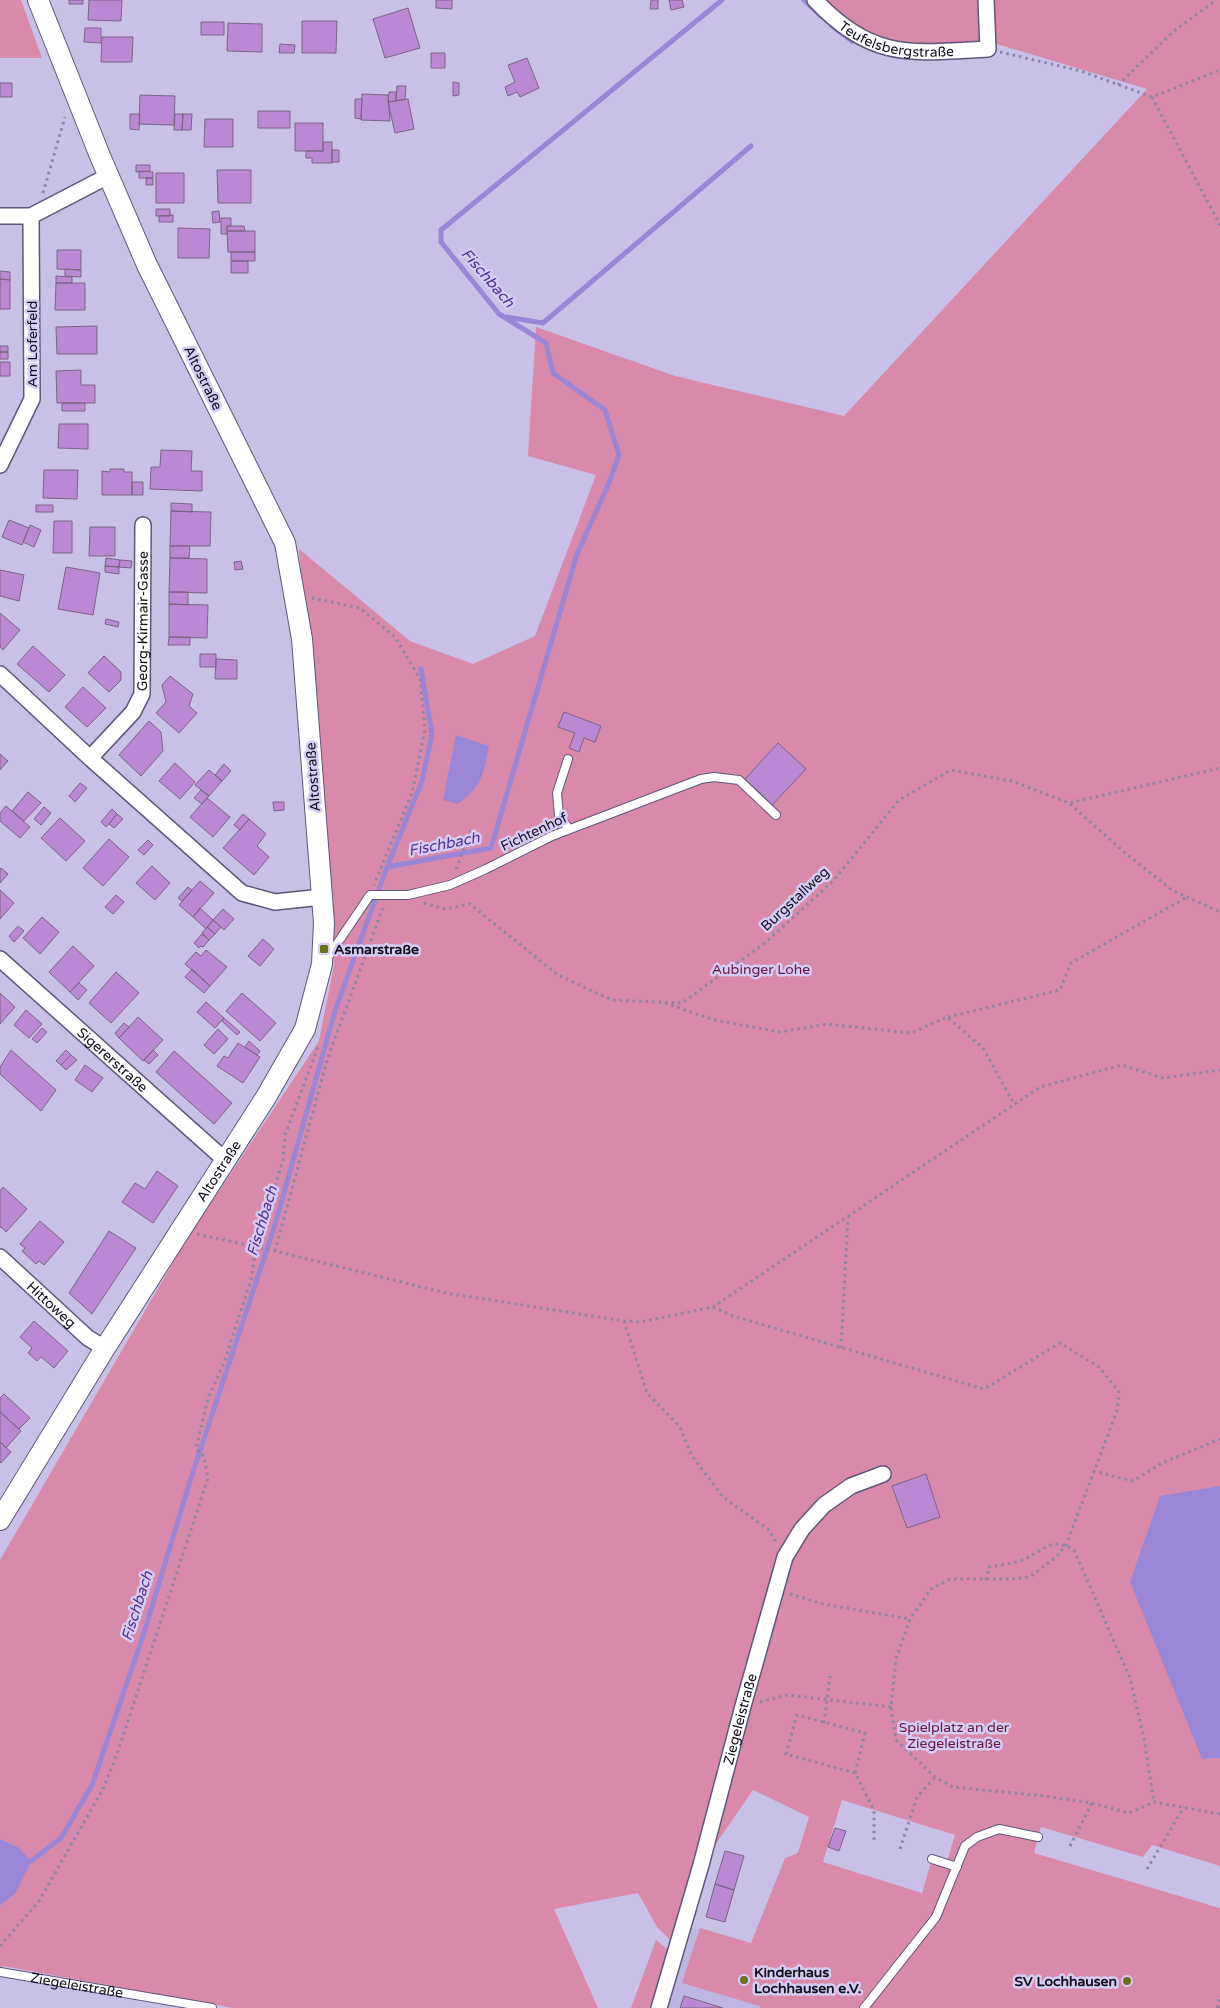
<svg xmlns="http://www.w3.org/2000/svg" width="1220" height="2008" font-family="'Varela Round',sans-serif">
	<style>
		.built { fill: #beb5e3 }
		.green { fill: #d989a9; fill-rule: evenodd }
		.water { fill: #9a86d6 }
		.lines { fill: none; stroke-linecap: round; stroke-linejoin: round }
		.stream { stroke: #9a86d6; stroke-width: 5 }
		.building { fill: #bb89d3; stroke: #7a6484 }
		.lane-casing { stroke: #5f5779; stroke-width: 10 }
		.street-casing { stroke: #5f5779; stroke-width: 18 }
		.secondary-casing { stroke: #5f5779; stroke-width: 22 }
		.path { stroke: #8c85a4; stroke-width: 3; stroke-dasharray: 2.5 4; stroke-linecap: butt }
		.lane { stroke: #fff; stroke-width: 8 }
		.street { stroke: #fff; stroke-width: 15 }
		.secondary { stroke: #fff; stroke-width: 20 }
		.poi-dot { fill: #697119; stroke: #d5cdf5; stroke-width: 2 }
		.labels { text-anchor: middle; dominant-baseline: central; stroke-width: 5; stroke-linejoin: round; paint-order: stroke }
		.street-label { font-size: 14px; fill: #120e1c; stroke: #d5cdf5 }
		.poi-label { font-size: 14px; font-weight: bold; fill: #120e1c; stroke: #d5cdf5; text-anchor: start }
		.park-label { font-size: 14px; fill: #66163e; stroke: #d5cdf5 }
		.water-label { font-size: 15px; font-style: italic; fill: #51318f; stroke: #d5cdf5 }
	</style>
	<rect width="100%" height="100%" fill="#c9c0e8"/>
	<!-- built -->
	<path class="built" d="M693,1928L811,1965L815,2008H667Z"/>
	<!-- green -->
	<path class="green" d="M0,0H21L42,58H0Z
		M821,0H984L983,32L980,41L968,48H927L874,40Z
		M992,0H1220V1486L1160,1497L1202,1759L1220,1758V1866L1152,1845L1143,1857L1041,1827L1034,1853L1220,1908V2008H760V2006L682,1983L700,1928L751,1943L785,1858L798,1853L809,1817L753,1790L713,1848L674,1944L657,1927L638,1893L554,1909L598,2008H233L3,1966L0,1969V1906L16,1893L18,1847L0,1839V1560L185,1242L319,1041L334,965L299,549L410,641L473,664L535,636L596,475L528,456L536,327L675,376L844,416L1147,89L993,43ZM842,1800L955,1835L947,1861L932,1859L922,1893L823,1862Z
		M656,1940L672,1953L654,2008H631Z"/>
	<!-- water -->
	<path class="water" d="M456,735L489,746C483,775 483,785 458,804L443,800Z
		M1220,1486V1758L1202,1759L1130,1582L1160,1496Z
		M0,1839L18,1847L31,1861L16,1893L0,1906Z"/>
	<g class="lines">
		<!-- stream -->
		<path class="stream" d="M804,0L822,17
			M832,26L852,41
			M507,317L543,323L751,146
			M387,867L422,781L432,734L421,669
			M31,1861L61,1838L92,1785L143,1636L191,1478L275,1225L335,1011L387,867L491,848L577,554L609,483L619,455L605,410L553,373L546,343L499,314L441,242V230L722,0"/>
	</g>
	<!-- building -->
	<path class="building" d="M69,0H83V4H69Z
		M89,0H122L121,21L88,20Z
		M436,0H452V9L436,8Z
		M651,0H658V9H650Z
		M669,0H682L684,7L671,10Z
		M408,8L420,48L385,58L373,19Z
		M302,21H337L336,53H302Z
		M201,22H224V35H201Z
		M228,23L262,24V52L227,51Z
		M85,28H101V43L84,42Z
		M102,37H133L132,62H101Z
		M280,44L295,45L294,53H279Z
		M431,53H445V68H431Z
		M527,58L539,88L520,97L517,92L508,96L505,87L515,82L508,65Z
		M453,82L459,83V95L453,96Z
		M0,83H12V97H0Z
		M397,86H406L405,99L396,101Z
		M389,92H396V101L388,102Z
		M362,94L388,95L390,121L361,120Z
		M140,95L175,96L174,125L139,124Z
		M355,99H362L361,119L355,118Z
		M408,99L414,129L395,133L388,102Z
		M258,111H290V128H258Z
		M130,114H140L139,130L130,129Z
		M175,114H183L182,130H174Z
		M183,114H192L191,130H182Z
		M205,119H233V147H204Z
		M295,123H323V151H295Z
		M323,142H332V163H312V158H306V151H323Z
		M332,150H339V162H332Z
		M136,165H150V171L136,172Z
		M217,170H251V203H218Z
		M139,171L153,172V178H139Z
		M156,173H184V203H156Z
		M146,178H153V185H146Z
		M156,209H170V216H156Z
		M219,211L220,222L213,223L212,212Z
		M173,215V222H159V216Z
		M221,218H231V226H227V234H221Z
		M227,226H244L245,231H227Z
		M178,228L210,229L209,258H178Z
		M227,231H255V252H228Z
		M57,250H81V270L57,269Z
		M231,252H255V261H231Z
		M231,261H248V273H231Z
		M65,269L81,270V277L65,276Z
		M0,271L10,272V280L0,279Z
		M56,276L72,277V283H56Z
		M0,279L10,280V309H0Z
		M56,283H85V310H55Z
		M97,326V354H57L56,327Z
		M0,346H8V352H0Z
		M0,352H8V359H0Z
		M0,362H10V376H0Z
		M81,370V385H95V403H57L56,371Z
		M62,403H85V411H62Z
		M59,424H88V449L58,448Z
		M161,450L192,451L191,471H202V491L150,489L151,467H160Z
		M110,469H124V472H132V495H102V471L110,472Z
		M44,470H78L77,499L43,498Z
		M132,482H143V495H132Z
		M171,503L192,504V512L171,511Z
		M36,505H53V512H36Z
		M171,511L211,512L210,546H170Z
		M9,520L29,528L22,545L2,537Z
		M54,521H72V553H53Z
		M30,525L41,530L34,547L23,542Z
		M90,527H115V556H89Z
		M170,546H190L189,558H170Z
		M106,558L120,560L119,567L105,566Z
		M170,558L207,559V593L169,592Z
		M120,560L132,561L131,568L119,567Z
		M241,561L243,569L235,570L234,562Z
		M105,566L119,567V574L105,572Z
		M66,567L100,573L93,615L58,609Z
		M0,570L24,575L19,601L0,596Z
		M169,592H188V605L169,604Z
		M169,604L208,605L207,638L169,637Z
		M0,613L20,630L3,650L0,647Z
		M106,619L119,622L118,627L105,624Z
		M169,637H190V645H168Z
		M33,646L65,675L49,692L17,664Z
		M200,654H216V667H200Z
		M104,656L121,672V680L109,692L88,673Z
		M216,659L237,660V679H215Z
		M170,676L193,694L189,706L197,713L179,733L156,713L166,702L162,685Z
		M83,687L106,708L87,727L65,707Z
		M564,712L601,726L595,742L584,738L579,752L569,748L575,733L558,727Z
		M149,721L161,732L163,751L141,776L119,755Z
		M778,743L806,769L772,805L745,779Z
		M0,754L8,761L0,770Z
		M175,763L195,782L180,799L159,781Z
		M224,764L231,771L222,781L215,775Z
		M209,770L222,781L209,796L195,785Z
		M80,783L87,788L75,802L69,796Z
		M201,790L209,796L202,804L194,798Z
		M28,792L41,803L24,821L12,811Z
		M207,798L230,817L213,837L190,817Z
		M273,802H284V810L274,811Z
		M6,806L30,827L20,838L0,821V813Z
		M44,807L51,813L41,825L34,819Z
		M112,809L117,814L106,827L101,822Z
		M117,814L123,819L114,828L109,824Z
		M243,814L249,819L240,830L234,825Z
		M60,818L85,841L66,861L41,838Z
		M249,819L266,834L257,846L269,857L254,875L223,848Z
		M109,839L129,857L103,886L83,868Z
		M148,840L153,845L144,855L138,850Z
		M152,866L170,883L155,900L136,883Z
		M1,868L8,874L0,883V869Z
		M200,881L214,893L193,917L179,905Z
		M188,887L192,890L182,901L178,898Z
		M0,890L14,903L0,919Z
		M116,895L124,902L113,914L105,907Z
		M200,908L213,920L206,929L193,917Z
		M223,909L234,919L224,930L213,920Z
		M42,917L59,932L40,954L23,938Z
		M213,920L221,927L215,934L207,927Z
		M18,926L24,931L14,942L9,936Z
		M207,927L215,934L209,940L202,933Z
		M202,934L209,940L203,947L201,946L199,948L194,943Z
		M263,939L274,949L260,966L248,956Z
		M73,946L94,966L70,992L49,972Z
		M206,950L227,967L210,986L185,964L196,952L201,956Z
		M192,969L210,986L204,993L185,977Z
		M116,972L139,993L111,1023L89,1003Z
		M79,983L87,990L78,1000L70,992Z
		M0,993L15,1007L0,1024Z
		M242,993L276,1023L260,1041L226,1011Z
		M206,1002L224,1018L215,1028L197,1012Z
		M26,1010L42,1024L29,1038L14,1025Z
		M138,1017L163,1040L143,1061L119,1038Z
		M224,1018L240,1032L237,1035L222,1021Z
		M124,1023L129,1027L119,1038L115,1033Z
		M42,1028L47,1032L37,1043L32,1039Z
		M218,1029L228,1039L214,1054L204,1045Z
		M249,1041L260,1051L257,1055L245,1047Z
		M238,1043L260,1057L243,1083L217,1066L224,1056L228,1058Z
		M11,1050L56,1090L41,1111L0,1074V1067Z
		M66,1050L71,1055L61,1065L56,1061Z
		M153,1050L158,1055L149,1064L144,1060Z
		M174,1051L232,1103L214,1124L156,1072Z
		M71,1055L77,1060L66,1070L61,1065Z
		M85,1065L103,1078L92,1092L75,1080Z
		M157,1171L178,1186L153,1223L122,1202L135,1183L145,1189Z
		M3,1187L27,1209L6,1232L1,1227L0,1228V1191Z
		M40,1221L64,1242L44,1265L39,1261L36,1264L22,1251L25,1248L20,1244Z
		M109,1231L136,1248L92,1314L69,1293Z
		M34,1321L68,1351L54,1368L41,1357L37,1361L28,1353L32,1348L20,1337Z
		M4,1394L30,1418L19,1429L0,1412V1398Z
		M0,1412L21,1431L6,1448L0,1442Z
		M0,1442L11,1452L1,1463L0,1462Z
		M926,1474L940,1517L907,1528L892,1486Z
		M835,1828L846,1831L839,1851L828,1847Z
		M725,1851L744,1856L734,1890L715,1884Z
		M715,1884L734,1890L725,1922L706,1917Z
		M684,1996L723,2008H680Z"/>
	<g class="lines">
		<!-- lane casing -->
		<g class="lane-casing">
			<g id="lane">
				<path d="M568,759L557,793L559,816L569,829"/>
				<path d="M328,957L370,895H408L450,885L486,869L552,836L701,779L714,777L739,780L776,815"/>
				<path d="M932,1859L957,1867"/>
				<path id="s1" d="M0,1972L212,2008"/>
				<path d="M864,2008L936,1917L965,1846L977,1837L999,1829L1038,1837"/>
			</g>
		</g>
		<!-- street casing -->
		<g class="street-casing">
			<g id="street">
				<path id="s2" d="M815,0C872,61 912,53 988,49L986,0"/>
				<path d="M0,216H31L108,176"/>
				<path d="M0,465L32,399L31,216"/>
				<path d="M0,674L90,758L242,893L275,902L322,897"/>
				<path id="s3" d="M90,758L133,712L142,694L143,525"/>
				<path id="s4" d="M0,959L225,1160"/>
				<path id="s5" d="M0,1257L88,1338L105,1348"/>
				<path id="s6" d="M659,2008L701,1865L743,1706L785,1557L802,1529L824,1505L851,1486L883,1474"/>
			</g>
		</g>
		<!-- secondary casing -->
		<g class="secondary-casing">
			<g id="secondary">
				<path id="s7" d="M0,1520L105,1348L266,1097L305,1029L322,964L324,923L302,639L285,543L147,265L100,156L38,0"/>
			</g>
		</g>
		<!-- path -->
		<path class="path" d="M1000,52L1081,71L1152,97L1220,70
			M1118,85L1173,32L1216,0
			M1152,97L1220,225
			M43,193L65,117
			M312,598L360,608L395,637L420,679L425,730L412,793L374,885
			M1070,804L1124,852L1172,890L1220,912
			M456,869L471,830
			M424,903L445,909L470,904L558,975L612,1000L682,1003L765,943L833,881L899,800L951,770L1012,781L1069,803L1220,768
			M665,1003L714,1020L780,1032L827,1024L911,1033L947,1017L983,1048L1014,1104
			M948,1017L1060,990L1071,963L1187,897
			M197,1234L275,1251L446,1293L624,1321L641,1322L713,1307L1040,1087L1122,1065L1163,1078L1220,1070
			M275,1251L327,1060L384,905
			M713,1307L733,1316L984,1389L1060,1343L1099,1367L1119,1392L1117,1411L1066,1545L1056,1557L1030,1577L1012,1579H950L931,1589L910,1619L896,1659L891,1707L896,1740L935,1777L953,1787L1044,1796L1092,1803L1129,1813L1154,1802L1220,1814
			M624,1321L647,1393L680,1427L692,1456L723,1497L769,1530L776,1542
			M841,1348L848,1217
			M1093,1471L1133,1481L1162,1463L1220,1439
			M986,1580L989,1567C999,1565 1011,1564 1020,1561C1042,1553 1051,1535 1074,1550L1130,1678L1144,1739L1154,1802
			M790,1594L823,1604L910,1619
			M760,1702L787,1695L891,1707
			M824,1723L830,1676
			M855,1773L786,1754L797,1715L865,1733L855,1773L874,1810V1841
			M1070,1846L1092,1803
			M900,1849L917,1797L935,1777
			M1147,1869L1184,1807
			M0,1946L39,1901L103,1789L118,1751L208,1478L204,1456L196,1449L208,1398L224,1363L251,1280L256,1248L283,1160L285,1135L319,1044
			M1218,2008L1220,1998"/>
		<!-- lane -->
		<use href="#lane" class="lane"/>
		<!-- street -->
		<use href="#street" class="street"/>
		<!-- secondary -->
		<use href="#secondary" class="secondary"/>
	</g>
	<!-- markers -->
	<g class="poi-dot">
		<rect x="319" y="944" width="10" height="10" rx="2.5"/>
		<circle cx="744" cy="1980" r="5"/>
		<circle cx="1127" cy="1981" r="5"/>
	</g>
	<g class="labels">
		<!-- street labels -->
		<g class="street-label">
			<text stroke="none"><textPath href="#s2" startOffset="95">Teufelsbergstraße</textPath></text>
			<text transform="translate(32 344) rotate(-90)">Am Loferfeld</text>
			<text transform="translate(203 378) rotate(64)">Altostraße</text>
			<text stroke="none"><textPath href="#s3" startOffset="156">Georg-Kirmair-Gasse</textPath></text>
			<text transform="translate(313 777) rotate(-94)">Altostraße</text>
			<text transform="translate(534 832) rotate(-25)">Fichtenhof</text>
			<text transform="translate(795 899) rotate(-43)">Burgstallweg</text>
			<text stroke="none"><textPath href="#s4" startOffset="151">Sigererstraße</textPath></text>
			<text stroke="none"><textPath href="#s7" startOffset="412">Altostraße</textPath></text>
			<text stroke="none"><textPath href="#s5" startOffset="70">Hittoweg</textPath></text>
			<text stroke="none"><textPath href="#s6" startOffset="300">Ziegeleistraße</textPath></text>
			<text stroke="none"><textPath href="#s1" startOffset="78">Ziegeleistraße</textPath></text>
		</g>
		<!-- poi labels -->
		<g class="poi-label">
			<text x="334" y="949">Asmarstraße</text>
			<text x="754" y="1972">Kinderhaus<tspan x="754" dy="16">Lochhausen e.V.</tspan></text>
			<text x="1117" y="1981" text-anchor="end">SV Lochhausen</text>
		</g>
		<!-- park labels -->
		<g class="park-label">
			<text x="761" y="969">Aubinger Lohe</text>
			<text x="954" y="1727">Spielplatz an der<tspan x="954" dy="16">Ziegeleistraße</tspan></text>
		</g>
		<!-- water labels -->
		<g class="water-label">
			<text transform="translate(488 278) rotate(49)">Fischbach</text>
			<text transform="translate(444 844) rotate(-11)">Fischbach</text>
			<text transform="translate(262 1221) rotate(-73)">Fischbach</text>
			<text transform="translate(137 1606) rotate(-72)">Fischbach</text>
		</g>
	</g>
</svg>
